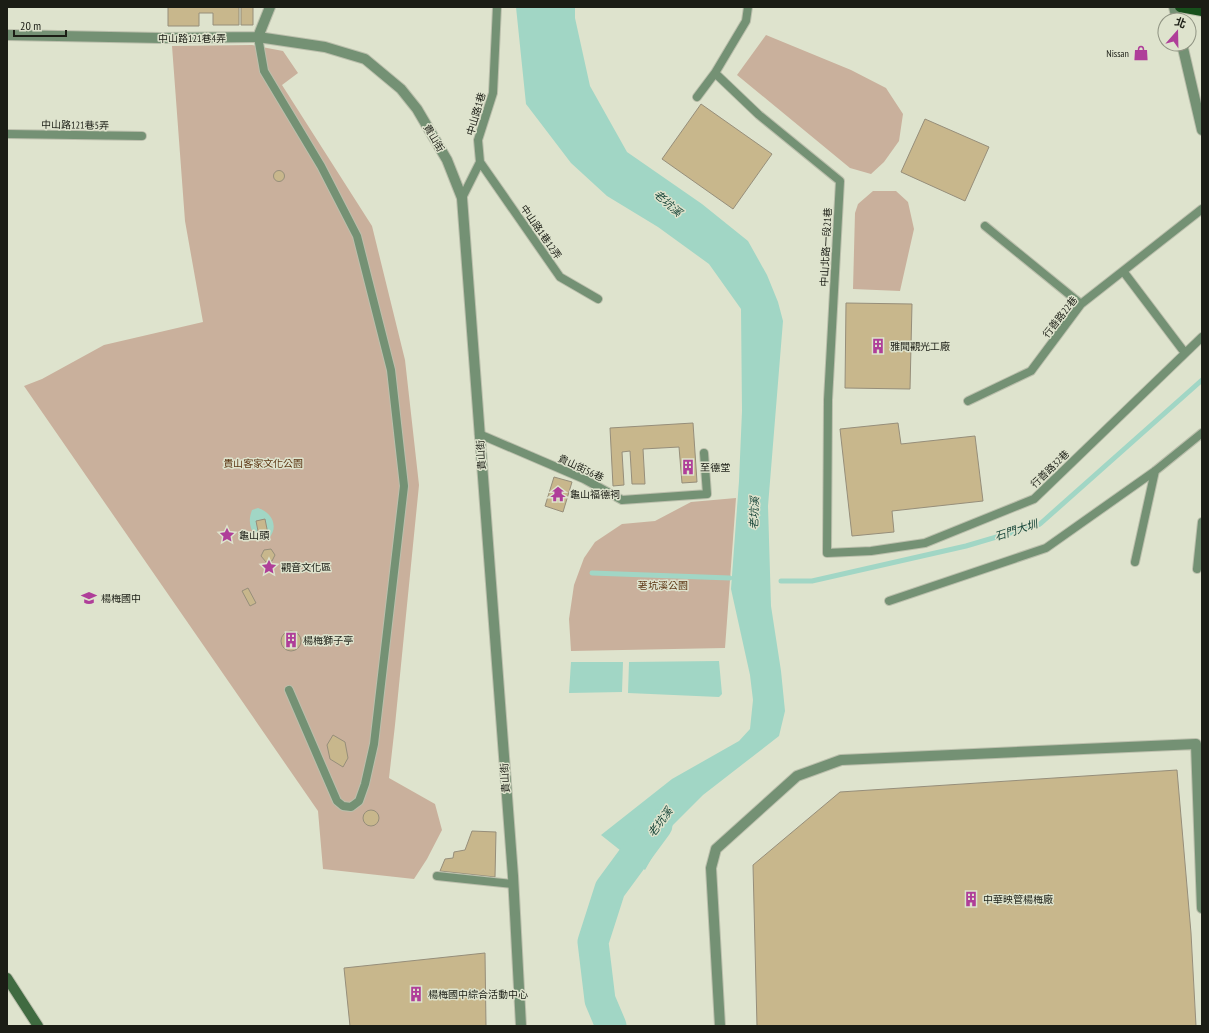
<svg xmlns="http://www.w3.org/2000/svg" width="1209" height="1033" font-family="'PT Sans Narrow','Noto Sans TC',sans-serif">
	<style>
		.green { fill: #c9b09c }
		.water { fill: #a1d6c5; fill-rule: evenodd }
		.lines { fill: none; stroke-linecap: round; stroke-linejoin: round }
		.stream { stroke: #a1d6c5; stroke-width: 5 }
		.river { stroke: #a1d6c5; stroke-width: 31 }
		.building { fill: #c8b78c; stroke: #968e7a }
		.lane-casing { stroke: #bbbfac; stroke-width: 10 }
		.street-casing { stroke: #bbbfac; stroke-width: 12 }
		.secondary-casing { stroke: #bbbfac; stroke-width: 12 }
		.primary-casing { stroke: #bbbfac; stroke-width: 12 }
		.lane { stroke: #749174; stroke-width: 8 }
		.street { stroke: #749174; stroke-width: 10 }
		.secondary { stroke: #406b41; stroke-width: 10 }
		.primary { stroke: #16501b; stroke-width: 10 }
		.labels { text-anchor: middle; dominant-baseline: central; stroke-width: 3; stroke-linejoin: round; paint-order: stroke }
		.street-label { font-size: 10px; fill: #1b1d15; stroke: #dee3cd }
		.poi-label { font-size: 10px; fill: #1b1d15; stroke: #dee3cd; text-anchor: start }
		.park-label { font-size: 10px; fill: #5c3613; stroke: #dee3cd }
		.water-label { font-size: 11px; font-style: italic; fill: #19473a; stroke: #dee3cd }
	</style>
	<rect width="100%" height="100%" fill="#dee3cd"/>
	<!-- green -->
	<path class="green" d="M766,35L851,70L886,88L903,114L899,141L884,162L871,174L850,168L737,75Z
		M252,45L283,51L298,73L282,85L372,226L405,360L419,485L395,725L389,778L435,804L442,830L427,859L414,879L323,869L318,811L24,386L42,379L104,345L203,322L185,221L172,46Z
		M873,191H896L908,202L914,229L900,291L853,289L855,213L858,204Z
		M736,498L725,648L571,651L569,619L574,585L584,558L595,542L622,524L655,521L691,502Z"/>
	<!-- water -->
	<path class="water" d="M516,7H575V18L590,86L627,152L702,204L748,241L767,275L778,302L783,321L768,506L771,606L781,671L785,711L779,736L703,795L667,831L645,870L601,835L672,779L739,741L750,729L753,700L750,675L731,589L739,481L742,411L741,309L709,264L658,227L607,196L571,163L526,104Z
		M258,508C272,512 279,527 269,538L259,539L254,536C250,526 248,521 252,510ZM264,519H265L259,536L256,521Z
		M719,661L722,694L719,697L628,693L629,662Z
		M571,662H623L622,692L569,693Z"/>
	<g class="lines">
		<!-- stream -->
		<path class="stream" d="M592,573L730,578
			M781,581H812L966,546L1040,524L1202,380"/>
		<!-- river -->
		<path class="river" d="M611,1026L600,1000L593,942L610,889L657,825"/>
	</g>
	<!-- building -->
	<path class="building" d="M168,7H239V25H213V13H199V26H168Z
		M241,7H253V25H241Z
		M701,104L772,154L733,209L662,159Z
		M925,119L989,147L965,201L901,172Z
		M273.5 176a5.5 5.5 0 1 1 11 0a5.5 5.5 0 1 1-11 0Z
		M846,303L912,304L910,389L845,388Z
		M693,423L697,482L682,483L679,447L643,449L645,484H632L630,451L622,452L624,485L613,486L610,428Z
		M898,423L901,444L975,436L983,501L892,511L894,532L852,536L840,429Z
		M554,477L572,482L563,512L545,506Z
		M265,519L268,534L259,536L256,521Z
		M271,549L275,555L272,561L266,562L261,556L264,550Z
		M248,588L256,603L250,606L242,591Z
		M281 641a10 10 0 1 1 20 0a10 10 0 1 1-20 0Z
		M333,735L345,742L348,758L343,767L330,759L327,745Z
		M1177,770L1191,933L1196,1026H757L753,865L840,792Z
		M363 818a8 8 0 1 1 16 0a8 8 0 1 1-16 0Z
		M472,831L496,832L495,877L440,871L445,859L453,858L454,852L465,850Z
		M485,953L486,1026H350L344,968Z"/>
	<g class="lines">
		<!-- lane casing -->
		<g class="lane-casing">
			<path id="lane" d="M748,7L746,21L715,73L759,115L840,181L828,400L827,553L871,551L925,543L1034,499L1202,337
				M258,37L264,71L321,166L357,236L391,370L404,486L374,744L365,784L359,801L351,807L343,806L337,801L289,690
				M697,97L715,73
				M7,134L142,136
				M480,162L560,277L598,299
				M462,198L480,162L478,140L493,93L497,7
				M985,226L1081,304
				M1123,271L1185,353
				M968,401L1031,371L1081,304L1202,209
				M479,434L584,479L622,500L707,494L704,453
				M1135,562L1155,471
				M1197,569L1202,522
				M889,601L1046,548L1155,471L1202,433
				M437,876L513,884"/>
		</g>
		<!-- street casing -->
		<g class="street-casing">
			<path id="street" d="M270,7L258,37L325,47L365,59L401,89L417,109L447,160L462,198L513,876L521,1026
				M1174,7L1177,20
				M7,35L161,38L258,37
				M1182,44L1202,130
				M720,1026L711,868L716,849L797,776L841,760L1196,744L1202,908"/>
		</g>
		<!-- secondary casing -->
		<g class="secondary-casing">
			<path id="secondary" d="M7,978L38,1026"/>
		</g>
		<!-- primary casing -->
		<g class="primary-casing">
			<path id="primary" d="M1180,7L1202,11"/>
		</g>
		<!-- lane -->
		<use href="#lane" class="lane"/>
		<!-- street -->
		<use href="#street" class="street"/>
		<!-- secondary -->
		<use href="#secondary" class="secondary"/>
		<!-- primary -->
		<use href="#primary" class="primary"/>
	</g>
	<!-- icons -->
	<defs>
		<g id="shop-bare" transform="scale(1.2)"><path d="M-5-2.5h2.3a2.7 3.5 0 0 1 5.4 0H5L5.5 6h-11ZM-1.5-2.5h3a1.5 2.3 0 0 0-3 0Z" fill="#af3e99" stroke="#dee3cd" stroke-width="2.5" paint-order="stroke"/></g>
		<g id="building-bare" transform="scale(1.2)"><path d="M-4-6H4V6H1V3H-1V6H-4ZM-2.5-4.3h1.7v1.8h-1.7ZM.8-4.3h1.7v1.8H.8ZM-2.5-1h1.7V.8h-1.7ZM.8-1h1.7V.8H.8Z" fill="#af3e99" stroke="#dee3cd" stroke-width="2.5" paint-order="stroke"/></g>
		<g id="temple-bare" transform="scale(1.2)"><path d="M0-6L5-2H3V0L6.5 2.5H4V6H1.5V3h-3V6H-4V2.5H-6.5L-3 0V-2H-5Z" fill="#af3e99" stroke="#dee3cd" stroke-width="2.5" paint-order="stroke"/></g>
		<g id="sight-bare" transform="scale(1.2)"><path d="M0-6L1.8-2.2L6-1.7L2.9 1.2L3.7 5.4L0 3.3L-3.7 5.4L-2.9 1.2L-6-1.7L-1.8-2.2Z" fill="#af3e99" stroke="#dee3cd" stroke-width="2.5" paint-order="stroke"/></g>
		<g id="school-bare" transform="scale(1.2)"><path d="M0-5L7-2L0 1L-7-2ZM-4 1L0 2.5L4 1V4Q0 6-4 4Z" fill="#af3e99" stroke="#dee3cd" stroke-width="2.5" paint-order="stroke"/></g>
	</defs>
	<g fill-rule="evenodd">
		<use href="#shop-bare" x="1141" y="53"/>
		<use href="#building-bare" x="878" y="346"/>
		<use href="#building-bare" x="688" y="467"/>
		<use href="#temple-bare" x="558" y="494"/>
		<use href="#sight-bare" x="227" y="535"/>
		<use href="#sight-bare" x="269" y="567"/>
		<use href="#school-bare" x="89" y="598"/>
		<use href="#building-bare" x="291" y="640"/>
		<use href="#building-bare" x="971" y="899"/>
		<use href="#building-bare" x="416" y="994"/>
	</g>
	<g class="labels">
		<!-- street labels -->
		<g class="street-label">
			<text x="192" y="38">中山路121巷4弄</text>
			<text transform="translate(476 114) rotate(-74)">中山路1巷</text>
			<text transform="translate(75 125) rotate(1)">中山路121巷5弄</text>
			<text transform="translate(434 138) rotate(59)">貴山街</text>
			<text transform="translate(541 232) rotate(55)">中山路1巷12弄</text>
			<text transform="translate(826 247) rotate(-87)">中山北路一段21巷</text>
			<text transform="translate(1060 317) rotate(-52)">行善路22巷</text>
			<text transform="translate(481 455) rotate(-94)">貴山街</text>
			<text transform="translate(581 468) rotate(25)">貴山街56巷</text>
			<text transform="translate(1050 469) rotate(-44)">行善路32巷</text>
			<text transform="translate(505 778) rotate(-94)">貴山街</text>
		</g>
		<!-- poi labels -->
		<g class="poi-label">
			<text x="1129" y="53" text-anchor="end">Nissan</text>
			<text x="890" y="346">雅聞觀光工廠</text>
			<text x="700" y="467">至德堂</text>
			<text x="570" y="494">龜山福德祠</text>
			<text x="239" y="535">龜山頭</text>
			<text x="281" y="567">觀音文化區</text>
			<text x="101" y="598">楊梅國中</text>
			<text x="303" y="640">楊梅獅子亭</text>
			<text x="983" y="899">中華映管楊梅廠</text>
			<text x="428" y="994">楊梅國中綜合活動中心</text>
		</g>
		<!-- park labels -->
		<g class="park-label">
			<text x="263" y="463">貴山客家文化公園</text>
			<text x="663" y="585">荖坑溪公園</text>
		</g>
		<!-- water labels -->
		<g class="water-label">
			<text transform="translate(668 203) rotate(41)">老坑溪</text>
			<text transform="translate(754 513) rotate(-88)">老坑溪</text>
			<text transform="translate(1016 530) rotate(-18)">石門大圳</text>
			<text transform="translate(660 822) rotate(-54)">老坑溪</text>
		</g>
	</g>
	<!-- border -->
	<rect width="1209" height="1033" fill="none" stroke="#1b1d15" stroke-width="16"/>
	<!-- north arrow -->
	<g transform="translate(1177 32) rotate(20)"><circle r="19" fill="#dee3cd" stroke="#909483"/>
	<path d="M0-3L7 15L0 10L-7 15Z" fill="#af3e99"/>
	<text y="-6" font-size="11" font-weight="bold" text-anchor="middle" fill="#1b1d15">北</text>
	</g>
	<!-- scale -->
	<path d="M14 30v6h52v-6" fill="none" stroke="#1b1d15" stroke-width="2"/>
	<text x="20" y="30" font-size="12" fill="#1b1d15" stroke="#dee3cd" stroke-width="3" paint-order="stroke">20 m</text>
</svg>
